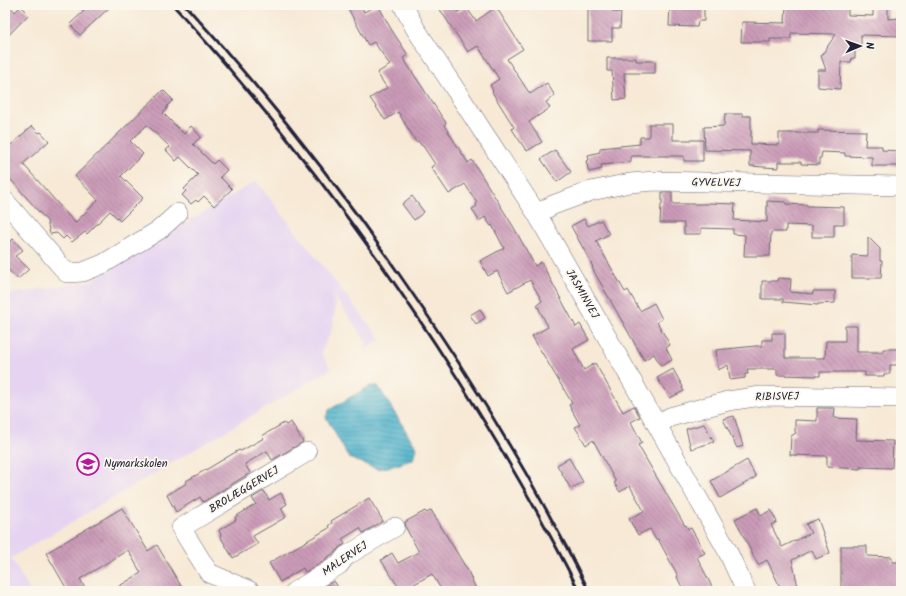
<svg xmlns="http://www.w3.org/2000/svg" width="906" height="596" font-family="Kalam,sans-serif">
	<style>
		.built { fill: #e5d3f1 }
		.water { fill: url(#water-rules); stroke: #366982 }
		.building { fill: url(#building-back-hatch) }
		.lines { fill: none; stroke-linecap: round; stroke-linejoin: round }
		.minor-casing { stroke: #6d6871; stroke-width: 20 }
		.minor { stroke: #fff; stroke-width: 19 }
		.rail { stroke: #22223b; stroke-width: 3 }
		.labels { text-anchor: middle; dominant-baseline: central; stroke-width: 3.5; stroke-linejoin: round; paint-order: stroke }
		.street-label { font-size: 11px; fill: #22223b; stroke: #fbf7ec }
		.poi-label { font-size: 11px; fill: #22223b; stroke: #fbf7ec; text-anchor: start }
	</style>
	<defs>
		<pattern id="water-rules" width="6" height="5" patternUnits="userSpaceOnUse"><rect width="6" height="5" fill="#4bb0ca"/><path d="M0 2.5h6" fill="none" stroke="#3e8fa5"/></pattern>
		<pattern id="building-back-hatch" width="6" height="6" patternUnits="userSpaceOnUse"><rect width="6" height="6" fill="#cb9bb8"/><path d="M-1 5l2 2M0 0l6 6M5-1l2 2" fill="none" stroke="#a47e97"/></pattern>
	</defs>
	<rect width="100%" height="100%" fill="#fbf7ec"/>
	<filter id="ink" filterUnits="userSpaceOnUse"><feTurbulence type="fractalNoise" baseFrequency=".025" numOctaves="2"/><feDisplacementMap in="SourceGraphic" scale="8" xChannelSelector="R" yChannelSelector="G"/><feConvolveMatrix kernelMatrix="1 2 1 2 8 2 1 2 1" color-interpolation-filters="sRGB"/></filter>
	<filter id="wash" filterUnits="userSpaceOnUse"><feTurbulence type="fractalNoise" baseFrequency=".012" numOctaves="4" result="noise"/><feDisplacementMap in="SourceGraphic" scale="16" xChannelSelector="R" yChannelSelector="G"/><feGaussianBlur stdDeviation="0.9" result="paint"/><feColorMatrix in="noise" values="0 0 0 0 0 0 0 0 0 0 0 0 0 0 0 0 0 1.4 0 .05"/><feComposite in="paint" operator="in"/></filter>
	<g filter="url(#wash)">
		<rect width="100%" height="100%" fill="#f7e9d5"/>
		<!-- built -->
		<path class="built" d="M256,181L381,340L366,349L367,343L333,294L335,307L333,327L321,353L331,369L11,558L30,591H5V295L90,281Z"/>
		<!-- water -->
		<path class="water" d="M370,386H378L417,449L413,459L397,465L377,469L349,458L326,417L329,410Z"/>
		<g id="blocks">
			<!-- building -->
			<path class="building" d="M5,5H9L15,12L21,6L29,14L5,39Z
				M78,5H112L80,35L70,24L84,11Z
				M347,5H361L364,12L378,5L391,29L408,55L403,58L446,123L444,125L468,163L472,160L513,226L535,266L541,262L576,327L580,324L589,340L573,349L584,370L595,363L623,412L634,406L640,417L631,422L642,443L638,445L685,526L686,525L688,529L691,528L705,553L697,557L712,587L704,591H684L677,577L678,576L658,539L656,540L650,529L638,535L629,519L644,511L630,486L620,492L614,483L616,482L593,440L586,445L575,427L580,425L569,405L572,403L532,336L548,327L537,305L542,301L537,292L530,280L508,292L497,271L488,276L480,261L504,248L492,225L491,226L485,217L479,221L472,209L477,206L476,204L477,203L465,184L449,194L431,167L435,164L423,146H422L418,141L416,142L398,112L385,120L370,98L387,88L377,73L390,65L374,42L368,45L351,14Z
				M437,5H454L458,12L466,7L476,21L496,7L523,49L507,59L530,94L547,83L555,96L546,102L550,108L529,122L542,142L527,151L526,149H525L512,129L514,127L492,92L493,91L490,85L499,79L478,46L468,52Z
				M588,5H613V12H621L620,28H612V41H588Z
				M670,5H704V21H698L697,27L669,26Z
				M786,5H845L848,6V15L873,16V6L888,7V19L901,18V36L861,35V46H855V58H852L851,62H841L840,89L818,87V70H826L821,56L836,34L791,33V39H770V42H741L742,22L785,23Z
				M607,58H636V61H655V73H624L626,99L614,100L612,71H607Z
				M163,90L173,100L167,106L168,107L166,108L167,109L163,113L184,134L191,126L201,137L193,144L213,164L217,160L227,170L220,177L232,189L214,206L204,196L198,202L196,200L191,204L182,195L186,191L184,189L198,175L180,157L176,161L166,150L170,147L147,125L130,141L143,154L121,176L143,198L120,221L110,211L87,234L85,232L72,242L66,236L63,239L57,233L50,234L47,221L5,173V150L32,126L39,133L41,132L49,141L23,164L75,223L98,200L75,176Z
				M725,114H743V116H751V144L779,145V133H818V130L866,131L865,146H882V150L900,151V166H872V157L845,156V153L822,152L821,158H819V165L801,164V162H778V168L750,166V151L705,150L704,127L724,126Z
				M649,124H673V140H703V161H684V156H631V162L601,165L602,169L589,172L586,161L589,160L588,155L600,152V148L640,144V137H649Z
				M555,150L571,172L557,182L541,159Z
				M662,192H672V204H708V203L735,204L734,220L767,222V201L786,202V204L807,205V206L844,207V224H834V237H812V226L786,225V232H771L770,256H744L745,235L733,234V229L701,228V234H684V223H660L661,204H662Z
				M412,196L424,212L414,220L402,204Z
				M584,219L588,226L601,220L609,234L596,241L625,292L628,290L640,311L654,303L662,319L657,322L670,345L666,348L672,360L661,366L654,354L644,360L592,268L593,267L590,261L571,226Z
				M868,237L880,249V261H882L881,278H852V255L868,256Z
				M13,239L23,250L15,256L29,269L18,279L5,267V246Z
				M778,278L791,279L790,292L813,294V291H835V303L818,304V305L783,302V299H762V281H777Z
				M480,309L485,318L476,324L470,315Z
				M845,326H857V352H883V349H901V364H899V365H890V374H884V376H865V372H820V376L777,375V369H747L748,374H745V378L730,380L728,365L718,370L716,350L756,346H762V340H772V333H785V358H825L826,341H845Z
				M673,369L683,387L682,388L684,391L670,398L657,378Z
				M817,408H835L834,418L857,419L856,440L893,441L892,468L860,467V469L827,467V456L790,455L791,436L796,433L795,431V420L817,421Z
				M734,416L743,446L737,448L723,419Z
				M291,422L303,442L272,460L267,451L245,464L250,473L203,502L200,497L176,512L167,495L187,483L186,481L209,468L239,450L241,451L264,438L262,436L284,423L286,425Z
				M704,424L714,442L691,449L686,429Z
				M569,458L583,482L571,489L557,465Z
				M747,460L756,477L720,498L711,481Z
				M264,491L269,500L281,493L287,504L281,508L286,517L253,536L258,544L233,558L220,536L221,535L219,530L236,520L235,517L256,504L252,498Z
				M369,498L383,521L363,533L360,528L342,539L345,544L340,547L334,553L325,559L326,560L305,572L303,568L280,582L269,563L329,528L328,526L332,523L331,521Z
				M122,508L148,551L157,545L184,591H111L141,573L128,550L80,579L87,591H68L46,553Z
				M757,508L761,516L771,510L777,522L771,525L782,547L811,533L806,524L818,519L830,553L816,559L812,550L792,560L799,591H782L767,560L758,565L735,519Z
				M431,510L468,571L477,591H442L432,574L411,586L415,591H401L381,560L392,553L398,563L419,552L406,528L405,522L425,511L427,513Z
				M841,546H867V556L892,557V562H901V591L862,590V591H841Z
				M334,581L338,587L332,591H319L318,590Z"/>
		</g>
	</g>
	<g filter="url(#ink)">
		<use href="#blocks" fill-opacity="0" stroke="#6d6871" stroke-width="1"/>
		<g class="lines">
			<!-- minor casing -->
			<g class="minor-casing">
				<path id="minor" d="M403,5L415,28L537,214L657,425L727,550L746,591
					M5,201L67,273L83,272L103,264L159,230L178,213
					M537,214L553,205L591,191L630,183L655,181L901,186
					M657,425L670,417L728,401L761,396L901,398
					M250,591L209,573L181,528L307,452
					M295,591L339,565L346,556L395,527"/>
			</g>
			<!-- minor -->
			<use href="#minor" class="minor"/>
			<!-- rail -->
			<path class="rail" d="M173,5C278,120 372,244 456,376C500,446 542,517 579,591
				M185,5C263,90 334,180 399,274C470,375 534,481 589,591"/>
		</g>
	</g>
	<!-- icons -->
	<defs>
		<g id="school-ring" transform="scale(1.15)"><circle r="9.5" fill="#fbf7ec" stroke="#b5179e" stroke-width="1.5"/><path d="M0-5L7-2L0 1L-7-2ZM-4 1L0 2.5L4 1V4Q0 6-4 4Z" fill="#b5179e"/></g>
	</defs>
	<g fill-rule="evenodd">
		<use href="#school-ring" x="88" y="464"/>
	</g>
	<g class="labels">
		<!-- street labels -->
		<g class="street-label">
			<text transform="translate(716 183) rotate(1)">GYVELVEJ</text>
			<text transform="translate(582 294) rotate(60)">JASMINVEJ</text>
			<text transform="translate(777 397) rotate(-1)">RIBISVEJ</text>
			<text transform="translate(244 490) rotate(-31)">BROLÆGGERVEJ</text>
			<text transform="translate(345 559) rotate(-34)">MALERVEJ</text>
		</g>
		<!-- poi labels -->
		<g class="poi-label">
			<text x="104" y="464">Nymarkskolen</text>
		</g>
	</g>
	<!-- margin -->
	<rect width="906" height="596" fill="none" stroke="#fbf7ec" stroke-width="20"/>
	<!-- north arrow -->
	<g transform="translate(860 46) rotate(88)" stroke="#fbf7ec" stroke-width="3" paint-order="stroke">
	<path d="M0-3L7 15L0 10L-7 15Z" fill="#22223b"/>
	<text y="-6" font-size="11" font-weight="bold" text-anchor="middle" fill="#22223b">N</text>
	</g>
</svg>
